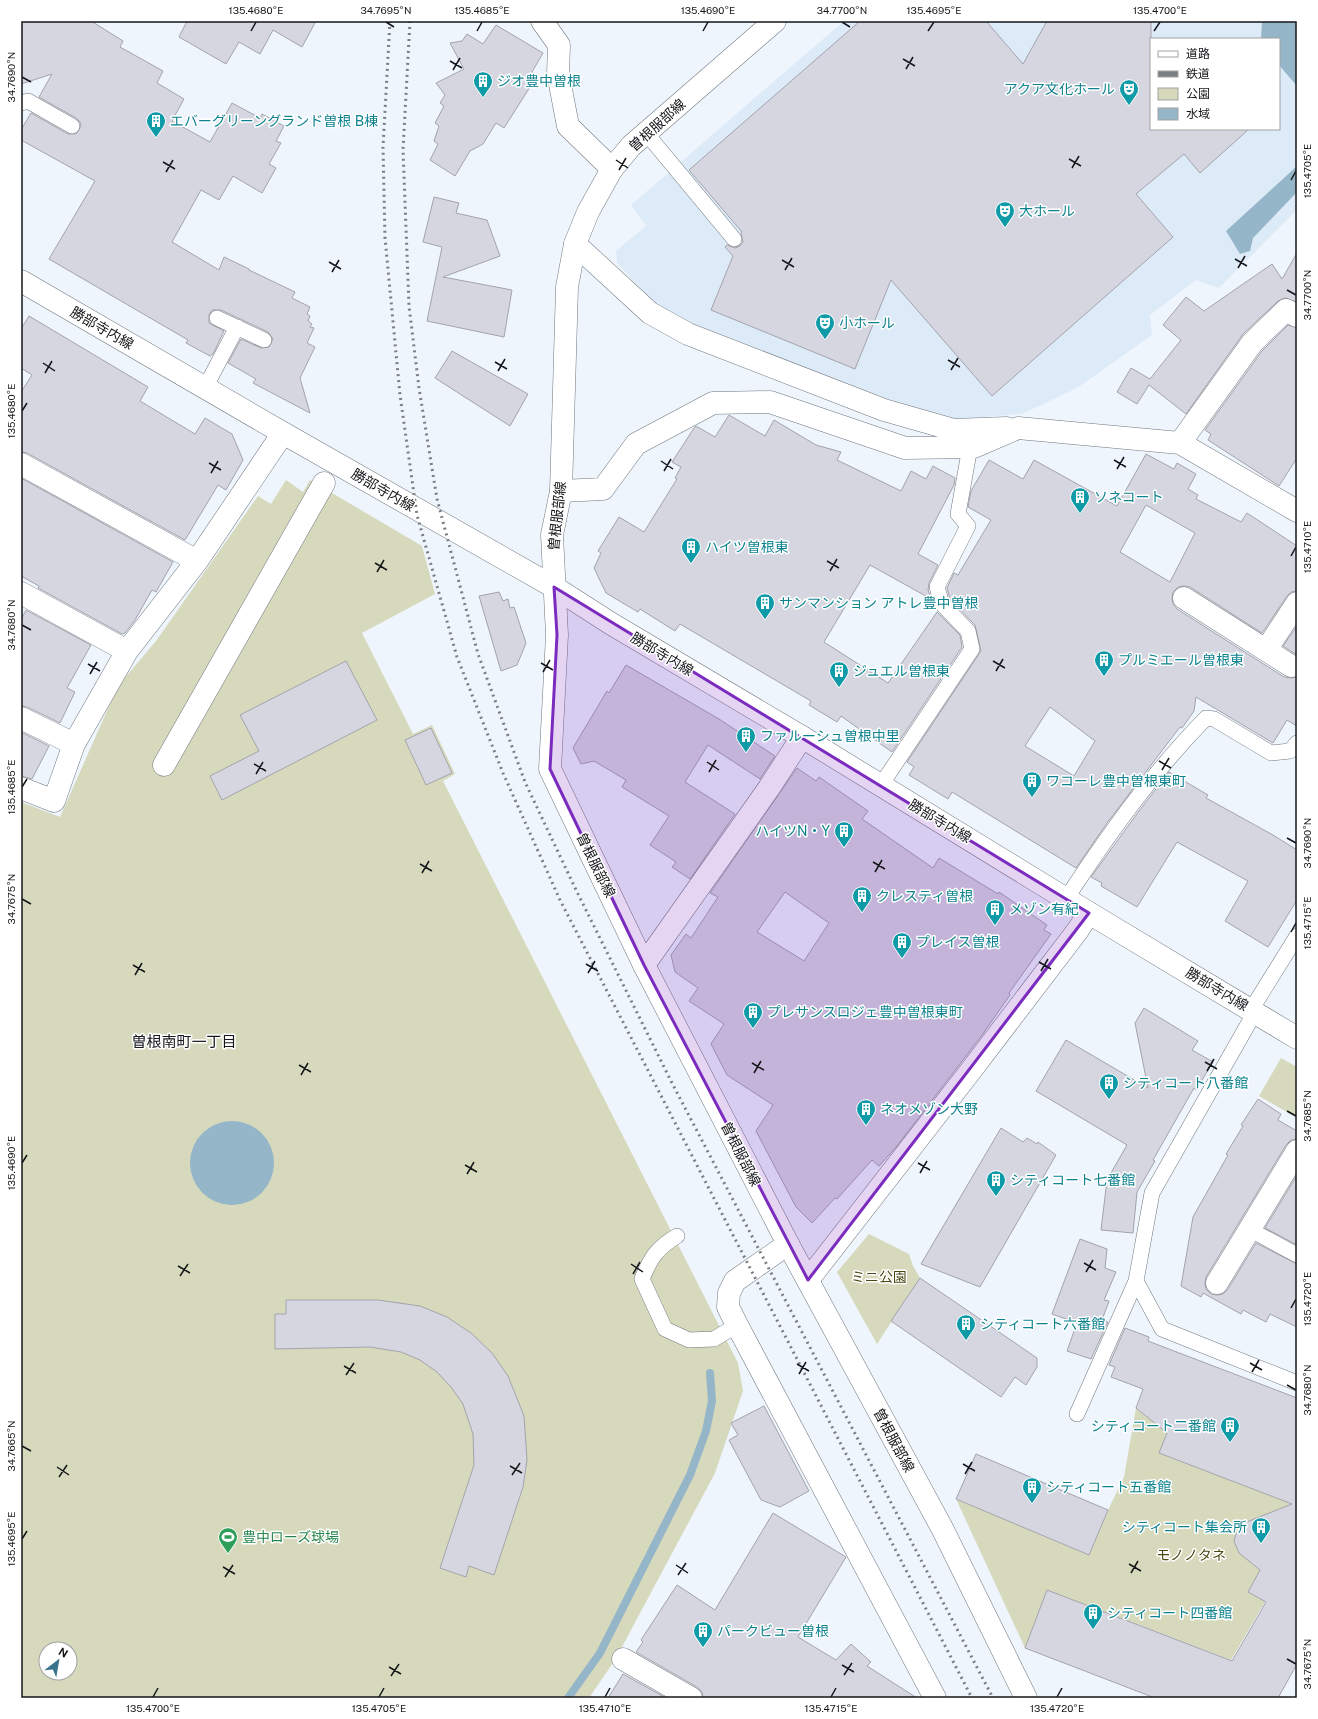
<svg xmlns="http://www.w3.org/2000/svg" width="1318" height="1719" font-family="'Public Sans','Noto Sans JP',sans-serif">
	<style>
		.built { fill: #ddeaf8; fill-rule: evenodd }
		.green { fill: #d7d9bc; fill-rule: evenodd }
		.water { fill: #95b5c8 }
		.lines { fill: none; stroke-linecap: round; stroke-linejoin: round }
		.stream { stroke: #95b5c8; stroke-width: 8 }
		.building { fill: #d6d6e0; stroke: #a3a3ac; fill-rule: evenodd }
		.service-casing { stroke: #70777e; stroke-width: 16 }
		.pedestrian-casing { stroke: #70777e; stroke-width: 23 }
		.minor-casing { stroke: #70777e; stroke-width: 23 }
		.tertiary-casing { stroke: #70777e; stroke-width: 23 }
		.service { stroke: #fff; stroke-width: 15 }
		.pedestrian { stroke: #fff; stroke-width: 22 }
		.minor { stroke: #fff; stroke-width: 22 }
		.tertiary { stroke: #fff; stroke-width: 22 }
		.rail { stroke: #7b7f84; stroke-width: 3; stroke-dasharray: 2 4; stroke-linecap: butt }
		.marked { fill: #7b2cbf; fill-opacity: 0.2; stroke: #7b2cbf; stroke-width: 3; stroke-linejoin: round }
		.ticks { fill: none; stroke: #141619; stroke-width: 1.5 }
		.labels { text-anchor: middle; dominant-baseline: central; stroke-width: 3; stroke-linejoin: round; paint-order: stroke }
		.culture-label { font-size: 14px; fill: #0d838f; stroke: #fff; text-anchor: start }
		.street-label { font-size: 14px; fill: #141619; stroke: #fff }
		.park-label { font-size: 14px; fill: #484a13; stroke: #fff }
		.leisure-label { font-size: 14px; fill: #27864d; stroke: #fff; text-anchor: start }
		.neighbourhood-label { font-size: 15px; fill: #141619; stroke: #fff }
		.neatline { fill: none; stroke: #141619; stroke-width: 1.5 }
		.ticks-label { font-size: 10px; text-anchor: middle; fill: #141619 }
	</style>
	<rect width="100%" height="100%" fill="#eef5fd"/>
	<!-- built -->
	<path class="built" d="M844,21H1297V210L1219,288L1196,280L1150,315L1152,335L1077,388L1022,414L956,419L914,409L684,321L653,302L617,263L616,251L646,226L631,205ZM1151,39H1279V129H1151Z"/>
	<!-- green -->
	<path class="green" d="M286,480L303,492L310,480L422,546L435,594L362,633L413,734L432,725L455,774L443,781L738,1363L743,1391L715,1473L615,1660L589,1698H21V802L60,817L118,686L156,641L258,496L271,504ZM46,1649H70V1673H46Z
		M1281,1058L1297,1067V1118L1259,1096Z
		M869,1234L909,1254L913,1266L920,1278L877,1344L837,1272Z
		M1136,1408L1167,1433L1159,1453L1297,1506V1547L1231,1660L1047,1590L1025,1648L956,1499L1089,1555L1108,1510L1124,1477Z"/>
	<!-- water -->
	<path class="water" d="M1262,21H1297V86L1279,65V39H1261Z
		M1297,166V192L1253,238L1250,251L1240,254L1226,231Z
		M190 1163a42 42 0 1 1 84 0a42 42 0 1 1-84 0Z"/>
	<g class="lines">
		<!-- stream -->
		<path class="stream" d="M568,1698L600,1653L690,1475L706,1431L712,1401L710,1373"/>
	</g>
	<!-- building -->
	<path class="building" d="M21,21H91L123,41L120,47L163,71L157,83L184,99L172,121L210,142L232,103L260,118L262,114L284,126L276,141L281,143L269,164L276,168L262,193L233,176L219,200L201,190L172,242L219,270L224,257L249,269V270L295,292L292,298L310,307L307,314L310,316L308,321L312,324L310,327L314,328L307,343L315,347L300,378L310,413L253,383L256,379L228,363L241,339L261,348L269,347L273,339L268,332L221,310H212L209,315V323L224,331L213,354L210,356L186,343L188,340L49,259L95,181L21,140V130L31,113L68,134H76L81,126L80,122L76,118L39,97L52,74L21,84Z
		M187,21H316L302,47L273,30L260,54L239,42L226,64L179,37Z
		M860,21H986L1023,64L1047,21H1151V129H1249L1200,173L1184,154L1136,194L1173,237L992,396L891,280L855,369L711,310L733,256L725,247L727,245L735,248L740,246L743,242L741,233L742,232L689,170Z
		M496,25L543,53L532,72L537,76L504,128L496,123L483,144L470,151L455,176L430,160L438,144L434,141L439,126L435,123L444,106L440,103L445,95L436,83L464,69L450,43L462,41L467,34L483,44Z
		M434,197L459,203L456,213L487,220L500,256L443,277L512,290L504,337L427,321L442,247L423,242Z
		M1297,253V302L1285,298L1278,301L1243,334L1186,414L1149,385L1137,404L1117,392L1131,368L1150,379L1181,340L1163,325L1186,297L1204,311L1272,264L1282,279Z
		M29,316L148,387L140,401L195,434L205,418L232,434L243,460L226,490L218,485L185,540L27,453L21,452V392L32,375L21,368V329Z
		M1288,325L1297,328V458L1279,486L1208,440L1211,434L1205,430L1262,351Z
		M452,351L528,394L510,426L435,378Z
		M729,415L765,436L774,420L816,445L841,452L837,460L901,491L911,471L926,479L933,466L955,478L954,485L918,554L938,565L929,583L928,590L931,599L870,565L824,642L888,683L937,612L960,635L962,647L892,752L841,716L837,722L809,705L811,701L680,624L675,631L640,609L638,612L606,593L594,568L601,553L598,551L619,517L644,532L677,479L675,478L681,467L672,462L694,428L696,426L715,437Z
		M1146,454L1174,469L1177,463L1196,474L1188,489L1198,495L1196,499L1241,522L1247,513L1297,546V591L1291,592L1287,596L1262,633L1190,587L1184,586L1178,587L1173,592L1172,598L1173,604L1177,609L1284,677L1291,678L1297,677V726L1287,720L1273,743L1196,697L1194,711L1182,728L1180,727L1107,823L1076,868L952,792L948,799L909,775L914,767L907,762L981,651L975,625L950,599L947,588L954,573L958,575L991,520L968,507L971,491L989,460L1023,479L1034,460L1117,506ZM1146,505L1195,533L1170,582L1120,552ZM1050,707L1095,741L1074,776L1025,746Z
		M21,478L173,562L156,592L152,590L135,620L125,633L122,634L38,588L39,586L21,576Z
		M499,592L503,601L508,599L510,608L514,607L526,643L517,665L501,671L479,596Z
		M26,610L91,645L67,688L75,692L60,723L27,707L21,706V620Z
		M1297,626V655L1283,646Z
		M346,661L377,720L222,800L210,776L259,751L240,715Z
		M626,665L719,719L775,756L760,779L708,745L685,782L735,814L690,879L672,867L676,862L650,845L669,816L622,787L626,780L594,761L581,764L573,748L607,691L609,693Z
		M431,728L452,773L426,785L405,740Z
		M21,732L49,746L32,779L21,776Z
		M797,768L816,781L819,777L868,811L862,819L933,868L939,858L998,894L999,892L1047,925L1044,930L1051,934L1009,993L1010,995L982,1035L897,1146L879,1166L872,1160L837,1199L835,1198L812,1223L796,1207L756,1131L773,1105L727,1075L711,1044L724,1024L689,1001L698,988L675,972L671,955L686,934L691,938L718,897L710,893ZM785,892L829,923L804,961L757,932Z
		M1169,772L1208,795L1206,798L1273,835L1297,850V900L1268,947L1225,921L1248,881L1177,842L1137,907L1101,886L1102,883L1091,877L1139,811Z
		M1144,1008L1198,1041L1192,1050L1213,1062L1196,1090L1194,1088L1153,1160L1155,1161L1137,1192L1133,1233L1101,1230L1107,1180L1127,1145L1036,1091L1066,1040L1148,1088L1135,1023Z
		M1258,1099L1281,1114L1278,1120L1297,1131V1139L1291,1140L1286,1145L1206,1277L1205,1283L1206,1289L1211,1294L1217,1295L1223,1294L1228,1289L1256,1243L1297,1264V1327L1270,1314L1266,1322L1243,1310L1241,1314L1203,1293L1201,1297L1181,1286L1193,1217L1228,1155L1226,1154L1243,1126L1241,1125Z
		M1001,1128L1023,1142L1027,1138L1037,1144L1038,1142L1056,1155L980,1287L921,1264Z
		M1297,1175V1245L1265,1228Z
		M1080,1239L1107,1249L1105,1268L1116,1272L1104,1300L1109,1301L1102,1320L1108,1322L1091,1359L1067,1351L1077,1323L1052,1314Z
		M920,1278L1037,1358V1367L1026,1385L1015,1377L1001,1397L891,1321Z
		M286,1300H378L420,1306L447,1317L471,1333L492,1353L508,1376L524,1416L527,1460L523,1487L494,1575L469,1566L466,1577L440,1568L474,1465L473,1434L463,1404L451,1387L437,1372L420,1360L401,1352L370,1347L275,1349V1314H286Z
		M1125,1328L1149,1337L1148,1341L1297,1398V1664L1278,1698H1155L1025,1648L1047,1590L1232,1661L1266,1602L1248,1592L1260,1570L1239,1553L1234,1541L1236,1534L1244,1523L1292,1504L1159,1453L1167,1433L1136,1408L1143,1389L1111,1377L1115,1367L1109,1365Z
		M764,1406L809,1491L780,1507L761,1500L729,1440L738,1435L731,1423Z
		M976,1454L1108,1510L1089,1555L956,1499Z
		M773,1513L846,1557L798,1637L836,1660L851,1644L871,1662L867,1666L917,1698H703L702,1692L697,1687L636,1652L643,1642L641,1640L677,1585L715,1610Z
		M623,1674L666,1698H608Z"/>
	<g class="lines">
		<!-- service casing -->
		<g class="service-casing">
			<path id="service" d="M21,103L28,101L72,126
				M646,133L734,239
				M217,318L264,340
				M205,388L237,327
				M881,785L972,649L968,631L942,604L937,587L968,526L958,514L970,447
				M1066,899C1108,835 1152,773 1206,718L1214,719L1271,753L1290,751L1297,743
				M1251,1010L1297,936
				M1255,1012L1152,1193L1136,1281L1162,1329L1297,1383
				M1249,1229L1297,1255
				M677,1236C657,1248 651,1257 642,1279L665,1329L689,1340L714,1339L737,1325
				M1077,1414L1136,1281"/>
		</g>
		<!-- pedestrian casing -->
		<g class="pedestrian-casing">
			<path id="pedestrian" d="M164,765L324,483"/>
		</g>
		<!-- minor casing -->
		<g class="minor-casing">
			<path id="minor" d="M542,21L559,45L558,74L568,126L612,169
				M575,244L650,313L688,334L884,410L954,430L1007,428
				M1180,443L1252,343L1286,310L1297,316
				M21,464L197,561
				M561,491L603,489L636,444L713,403L770,402L905,448L974,447L1018,428L1180,443L1297,511
				M21,593L127,651
				M1184,598L1291,666
				M1266,650L1297,603
				M21,718L74,744
				M21,788L54,801L74,744L127,651L197,561L283,433
				M644,965L769,788L802,737
				M788,1244L735,1281L729,1293L728,1307L737,1325L935,1698
				M808,1280L969,1073L1078,930L1089,913
				M1217,1283L1297,1151
				M623,1659L691,1698"/>
		</g>
		<!-- tertiary casing -->
		<g class="tertiary-casing">
			<path id="tertiary" d="M775,21L631,146L612,169L588,212L575,244L567,287L561,491L552,535L557,635L550,769L644,965L788,1244L942,1528L1026,1698
				M21,281L283,433L554,587L610,623L802,737L1089,913L1297,1038"/>
		</g>
		<!-- service -->
		<use href="#service" class="service"/>
		<!-- pedestrian -->
		<use href="#pedestrian" class="pedestrian"/>
		<!-- minor -->
		<use href="#minor" class="minor"/>
		<!-- tertiary -->
		<use href="#tertiary" class="tertiary"/>
		<!-- rail -->
		<path class="rail" d="M390,21L383,147L385,238L400,395L417,515L457,657L503,773L560,900L972,1698
			M410,21L403,150L409,306L419,388L437,499L478,654L525,782L577,892L672,1083L993,1698"/>
	</g>
	<!-- marked area -->
	<path class="marked" d="M554,587L1089,913L808,1280L644,965L550,769L557,635Z"/>
	<!-- ticks -->
	<path class="ticks" d="M386,22L394,27M842,22L850,27M251,31L256,22M477,31L482,22M703,31L708,22M928,31L934,22M1154,31L1160,22M903,59L915,66M450,61L462,68M906,69L913,57M453,70L460,58M22,77L31,82M1069,159L1081,166M616,160L628,168M163,162L175,169M1072,168L1079,156M619,170L626,158M166,172L173,160M1291,180L1296,171M1235,259L1247,266M782,260L794,267M329,262L341,269M1238,268L1245,256M785,270L792,258M332,272L339,260M1287,290L1296,295M948,360L960,367M495,362L507,369M43,363L55,371M951,370L958,358M498,371L505,359M45,373L52,361M22,411L27,403M1114,460L1126,467M661,461L673,469M209,463L221,470M1117,469L1124,457M664,471L671,459M211,473L218,461M1291,556L1296,547M827,561L839,568M375,563L387,570M830,571L837,559M377,572L384,560M22,625L31,630M993,661L1005,668M541,663L553,670M88,664L100,671M996,671L1003,659M543,672L550,660M90,674L97,662M1159,761L1171,768M707,762L719,770M254,764L266,771M1162,770L1169,758M709,772L716,760M256,774L263,762M22,787L27,779M1287,838L1296,843M873,862L885,869M420,864L432,871M875,872L882,860M422,873L429,861M22,899L31,904M1291,932L1296,923M1039,962L1051,969M586,964L598,971M133,965L145,972M1041,971L1048,959M588,973L595,961M135,975L142,963M1205,1062L1217,1069M752,1063L764,1070M299,1065L311,1072M1207,1071L1214,1059M754,1073L761,1061M301,1075L308,1063M1287,1111L1296,1116M22,1163L27,1155M918,1163L930,1170M465,1165L477,1172M920,1173L927,1161M467,1174L474,1162M1084,1263L1096,1270M631,1264L643,1272M178,1266L190,1273M1086,1272L1093,1260M633,1274L640,1262M180,1276L188,1264M1291,1308L1296,1299M1250,1363L1262,1370M797,1364L809,1371M344,1366L356,1373M1252,1372L1259,1360M799,1374L806,1362M346,1375L354,1363M1287,1385L1296,1390M22,1446L31,1451M963,1464L975,1471M510,1466L522,1473M57,1467L69,1475M965,1474L972,1462M512,1475L520,1463M59,1477L67,1465M22,1539L27,1531M1129,1564L1141,1571M676,1565L688,1573M223,1567L235,1574M1131,1573L1138,1561M678,1575L686,1563M225,1577L233,1565M1287,1659L1296,1664M842,1665L854,1672M389,1667L401,1674M844,1675L852,1663M391,1676L399,1664M153,1697L158,1688M379,1697L384,1688M605,1697L610,1688M831,1697L836,1688M1057,1697L1062,1688"/>
	<!-- icons -->
	<defs>
		<g id="building-pin" transform="scale(1)"><path d="M0 17L-7.5 6A9.5 9.5 0 1 1 7.5 6Z" fill="#0f9aa8" stroke="#fff"/><path d="M-4-6H4V6H1V3H-1V6H-4ZM-2.5-4.3h1.7v1.8h-1.7ZM.8-4.3h1.7v1.8H.8ZM-2.5-1h1.7V.8h-1.7ZM.8-1h1.7V.8H.8Z" fill="#fff"/></g>
		<g id="theatre-pin" transform="scale(1)"><path d="M0 17L-7.5 6A9.5 9.5 0 1 1 7.5 6Z" fill="#0f9aa8" stroke="#fff"/><path d="M-5-5.5Q0-4 5-5.5V0Q5 5 0 6Q-5 5-5 0ZM-3.3-2.5H-1v1.5H-3.3ZM1-2.5H3.3v1.5H1ZM-2.8 1Q0 5.5 2.8 1Z" fill="#fff"/></g>
		<g id="stadium-pin" transform="scale(1)"><path d="M0 17L-7.5 6A9.5 9.5 0 1 1 7.5 6Z" fill="#2e9e5b" stroke="#fff"/><path d="M0-5a6.5 5 0 1 0 0 10a6.5 5 0 1 0 0-10ZM-3.5-1.8h7v3.6h-7Z" fill="#fff"/></g>
	</defs>
	<g fill-rule="evenodd">
		<use href="#building-pin" x="483" y="81"/>
		<use href="#theatre-pin" x="1129" y="89"/>
		<use href="#building-pin" x="156" y="121"/>
		<use href="#theatre-pin" x="1005" y="211"/>
		<use href="#theatre-pin" x="825" y="323"/>
		<use href="#building-pin" x="1080" y="497"/>
		<use href="#building-pin" x="691" y="547"/>
		<use href="#building-pin" x="765" y="603"/>
		<use href="#building-pin" x="1104" y="660"/>
		<use href="#building-pin" x="839" y="671"/>
		<use href="#building-pin" x="746" y="736"/>
		<use href="#building-pin" x="1032" y="781"/>
		<use href="#building-pin" x="844" y="831"/>
		<use href="#building-pin" x="862" y="896"/>
		<use href="#building-pin" x="995" y="909"/>
		<use href="#building-pin" x="902" y="942"/>
		<use href="#building-pin" x="753" y="1012"/>
		<use href="#building-pin" x="1109" y="1083"/>
		<use href="#building-pin" x="866" y="1109"/>
		<use href="#building-pin" x="996" y="1180"/>
		<use href="#building-pin" x="966" y="1324"/>
		<use href="#building-pin" x="1230" y="1426"/>
		<use href="#building-pin" x="1032" y="1487"/>
		<use href="#building-pin" x="1261" y="1527"/>
		<use href="#stadium-pin" x="228" y="1537"/>
		<use href="#building-pin" x="1093" y="1613"/>
		<use href="#building-pin" x="703" y="1631"/>
	</g>
	<g class="labels">
		<!-- culture labels -->
		<g class="culture-label">
			<text x="497" y="81">ジオ豊中曽根</text>
			<text x="1115" y="89" text-anchor="end">アクア文化ホール</text>
			<text x="170" y="121">エバーグリーングランド曽根 B棟</text>
			<text x="1019" y="211">大ホール</text>
			<text x="839" y="323">小ホール</text>
			<text x="1094" y="497">ソネコート</text>
			<text x="705" y="547">ハイツ曽根東</text>
			<text x="779" y="603">サンマンション アトレ豊中曽根</text>
			<text x="1118" y="660">プルミエール曽根東</text>
			<text x="853" y="671">ジュエル曽根東</text>
			<text x="760" y="736">ファルーシュ曽根中里</text>
			<text x="1046" y="781">ワコーレ豊中曽根東町</text>
			<text x="830" y="831" text-anchor="end">ハイツN・Y</text>
			<text x="876" y="896">クレスティ曽根</text>
			<text x="1009" y="909">メゾン有紀</text>
			<text x="916" y="942">プレイス曽根</text>
			<text x="767" y="1012">プレサンスロジェ豊中曽根東町</text>
			<text x="1123" y="1083">シティコート八番館</text>
			<text x="880" y="1109">ネオメゾン大野</text>
			<text x="1010" y="1180">シティコート七番館</text>
			<text x="980" y="1324">シティコート六番館</text>
			<text x="1216" y="1426" text-anchor="end">シティコート二番館</text>
			<text x="1046" y="1487">シティコート五番館</text>
			<text x="1247" y="1527" text-anchor="end">シティコート集会所</text>
			<text x="1107" y="1613">シティコート四番館</text>
			<text x="717" y="1631">パークビュー曽根</text>
		</g>
		<!-- street labels -->
		<g class="street-label">
			<text transform="translate(657 125) rotate(-42)">曽根服部線</text>
			<text transform="translate(102 328) rotate(30)">勝部寺内線</text>
			<text transform="translate(383 490) rotate(30)">勝部寺内線</text>
			<text transform="translate(557 516) rotate(-84)">曽根服部線</text>
			<text transform="translate(662 654) rotate(31)">勝部寺内線</text>
			<text transform="translate(940 821) rotate(31)">勝部寺内線</text>
			<text transform="translate(596 865) rotate(64)">曽根服部線</text>
			<text transform="translate(1217 989) rotate(31)">勝部寺内線</text>
			<text transform="translate(741 1154) rotate(63)">曽根服部線</text>
			<text transform="translate(894 1440) rotate(62)">曽根服部線</text>
		</g>
		<!-- park labels -->
		<g class="park-label">
			<text x="879" y="1277">ミニ公園</text>
			<text x="1191" y="1555">モノノタネ</text>
		</g>
		<!-- leisure labels -->
		<g class="leisure-label">
			<text x="242" y="1537">豊中ローズ球場</text>
		</g>
		<!-- neighbourhood labels -->
		<g class="neighbourhood-label">
			<text x="184" y="1041">曽根南町一丁目</text>
		</g>
	</g>
	<!-- border -->
	<rect width="1318" height="1719" fill="none" stroke="#ffffff" stroke-width="44"/>
	<!-- legend -->
	<rect x="1150" y="38" width="130" height="92" fill="#ffffff" stroke="#a1a2a3"/>
	<rect x="1158" y="51" width="20" height="6" fill="#ffffff" stroke="#a1a2a3"/>
	<text x="1186" y="58" font-size="12" fill="#141619">道路</text>
	<rect x="1158" y="71" width="20" height="6" fill="#7b7f84" stroke="#a1a2a3"/>
	<text x="1186" y="78" font-size="12" fill="#141619">鉄道</text>
	<rect x="1158" y="88" width="20" height="12" fill="#d7d9bc" stroke="#a1a2a3"/>
	<text x="1186" y="98" font-size="12" fill="#141619">公園</text>
	<rect x="1158" y="108" width="20" height="12" fill="#95b5c8" stroke="#a1a2a3"/>
	<text x="1186" y="118" font-size="12" fill="#141619">水域</text>
	<!-- north arrow -->
	<g transform="translate(58 1661) rotate(31)"><circle r="19" fill="#ffffff" stroke="#a1a2a3"/>
	<path d="M0-3L7 15L0 10L-7 15Z" fill="#3b738d"/>
	<text y="-6" font-size="11" font-weight="bold" text-anchor="middle" fill="#141619">N</text>
	</g>
	<rect x="22" y="22" width="1274" height="1675" class="neatline"/>
	<g class="ticks-label">
		<text x="256" y="14">135.4680°E</text>
		<text x="386" y="14">34.7695°N</text>
		<text x="482" y="14">135.4685°E</text>
		<text x="708" y="14">135.4690°E</text>
		<text x="842" y="14">34.7700°N</text>
		<text x="934" y="14">135.4695°E</text>
		<text x="1160" y="14">135.4700°E</text>
		<text transform="translate(11 77) rotate(-90)" y="4">34.7690°N</text>
		<text transform="translate(1307 171) rotate(-90)" y="4">135.4705°E</text>
		<text transform="translate(1307 295) rotate(-90)" y="4">34.7700°N</text>
		<text transform="translate(11 411) rotate(-90)" y="4">135.4680°E</text>
		<text transform="translate(1307 547) rotate(-90)" y="4">135.4710°E</text>
		<text transform="translate(11 625) rotate(-90)" y="4">34.7680°N</text>
		<text transform="translate(11 787) rotate(-90)" y="4">135.4685°E</text>
		<text transform="translate(1307 843) rotate(-90)" y="4">34.7690°N</text>
		<text transform="translate(11 899) rotate(-90)" y="4">34.7675°N</text>
		<text transform="translate(1307 923) rotate(-90)" y="4">135.4715°E</text>
		<text transform="translate(1307 1116) rotate(-90)" y="4">34.7685°N</text>
		<text transform="translate(11 1163) rotate(-90)" y="4">135.4690°E</text>
		<text transform="translate(1307 1299) rotate(-90)" y="4">135.4720°E</text>
		<text transform="translate(1307 1390) rotate(-90)" y="4">34.7680°N</text>
		<text transform="translate(11 1446) rotate(-90)" y="4">34.7665°N</text>
		<text transform="translate(11 1539) rotate(-90)" y="4">135.4695°E</text>
		<text transform="translate(1307 1664) rotate(-90)" y="4">34.7675°N</text>
		<text x="153" y="1712">135.4700°E</text>
		<text x="379" y="1712">135.4705°E</text>
		<text x="605" y="1712">135.4710°E</text>
		<text x="831" y="1712">135.4715°E</text>
		<text x="1057" y="1712">135.4720°E</text>
	</g>
</svg>
